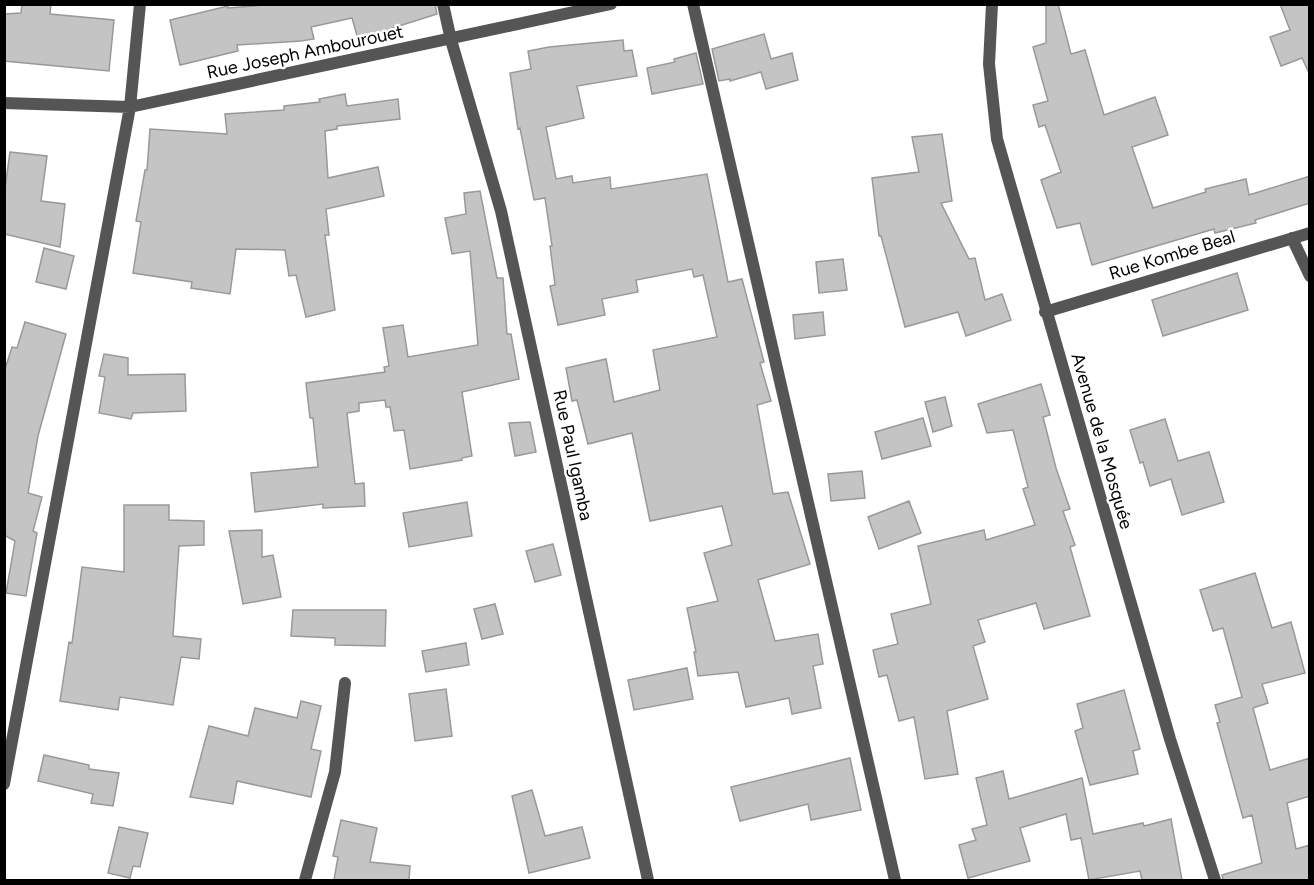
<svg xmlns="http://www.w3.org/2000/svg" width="1314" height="885" font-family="Figtree,sans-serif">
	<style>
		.building { fill: #c4c4c4; stroke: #999; stroke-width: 1.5 }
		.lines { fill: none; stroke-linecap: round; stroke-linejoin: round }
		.minor { stroke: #555; stroke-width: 12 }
		.tertiary { stroke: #555; stroke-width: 12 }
		.labels { text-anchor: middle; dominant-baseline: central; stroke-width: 5; stroke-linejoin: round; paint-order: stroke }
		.street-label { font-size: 18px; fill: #000; stroke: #fff }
	</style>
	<rect width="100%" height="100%" fill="#fff"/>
	<!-- building -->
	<path class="building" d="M22,4H51L50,14L114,20L109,71L4,61V14L21,13Z
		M276,4H435L437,14L358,39L352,18L311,27L314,39L301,41L237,45L238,51L180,65L170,20L228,6V8Z
		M1046,4H1058L1071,54L1085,50L1104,115L1155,97L1168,135L1132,147L1153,208L1206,192L1205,189L1246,179L1249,195L1310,176V203L1255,220L1256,223L1215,233L1214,229L1092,265L1080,223L1057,228L1041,180L1061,172L1045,125L1039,127L1033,105L1048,101L1033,47L1046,43Z
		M1280,4H1310V75L1302,58L1281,66L1270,37L1290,30Z
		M764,34L771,59L792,53L798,80L766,89L761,72L730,81V79L719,81L712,49Z
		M623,40L624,51L632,50L637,76L577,86L584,118L546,127L556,179L572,176L573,183L610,177L611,189L707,174L728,282L742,279L764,362L760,363L771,401L757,405L773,494L788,492L810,564L758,580L775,641L818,634L823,664L813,666L821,708L792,714L789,698L746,707L738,672L698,676L694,652H696L687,608L718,601L704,553L732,545L722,506L650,521L632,433L588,444L577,400L572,401L566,368L606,359L614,402L660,390L653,350L717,337L703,275L694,277L692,269L636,280L638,292L602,299L605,315L558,325L550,286L555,285L550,246H552L545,198L534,200L520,128L518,129L510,73L531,69L528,51L549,47Z
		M696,53L703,84L652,94L647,68L675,62L674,59Z
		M345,94L347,106L398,99L400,119L337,126V129L325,131L328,178L378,167L384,196L326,209L329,235H325L335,310L306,317L296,275L289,276L285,250L236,249L230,294L191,288L192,282L133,273L141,222L136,221L145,170H147L150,129L227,134L225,114L284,110V106L320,102L319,99Z
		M942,134L952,201L941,203L969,259L975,258L985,300L1002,294L1011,320L966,336L958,312L905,327L881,236H879L872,178L919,172L912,137Z
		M10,152L47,156L41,201L65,204L60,247L4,234V195Z
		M480,191L497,278H503L507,334H511L519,379L462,392L472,456L462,458V460L410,469L404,430L394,431L390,407H386L385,400L359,403V411L347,413L355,484L364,483L365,506L323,508V504L255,512L251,473L318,467L313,418H310L306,383L385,372L384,367L389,366L383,328L403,325L408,357L478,345L470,251L452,254L445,218L466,214L464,193Z
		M44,248L74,256L66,289L36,282Z
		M843,259L847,290L819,293L816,262Z
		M1237,273L1248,310L1163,336L1152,300Z
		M823,312L825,335L795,339L793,315Z
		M25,322L66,334L38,436L28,493L42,497L33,531L37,533L26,596L6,593L15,541L4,535V372L12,347L17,348Z
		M104,354L128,358V375L185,374L186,411L133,413L131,419L99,413L105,377L99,376Z
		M1041,384L1050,415L1043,417L1056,468L1070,509L1063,511L1075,545L1070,547L1090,616L1044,629L1036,603L978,620L985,642L973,646L988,699L947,711L958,774L925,779L914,717L899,721L887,675L879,677L873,650L898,644L891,614L931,604L918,546L984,530L986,540L1035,525L1023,489L1028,487L1013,430L987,433L978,404Z
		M945,397L952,426L933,432L925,402Z
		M923,418L931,446L882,459L875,432Z
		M1165,419L1178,461L1209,452L1224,502L1182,515L1171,479L1150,486L1143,462L1140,463L1130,430Z
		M530,422L536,452L515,456L509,423Z
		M862,471L865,498L831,501L828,474Z
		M909,501L921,533L879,549L868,517Z
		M467,502L472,536L409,547L403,513Z
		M124,505H169V520L204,521V545L179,546L173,636L201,639L199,659L181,657L173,705L120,697L118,710L60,701L69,642L72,643L82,567L124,572Z
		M262,530V557L273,555L281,597L243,604L229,531Z
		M553,544L561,575L535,582L526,551Z
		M1255,573L1272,628L1291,622L1305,673L1262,684L1268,703L1253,708L1270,770L1310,758V796L1287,803L1296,849L1310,845V880H1223L1222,875L1262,863L1252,815L1243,818L1217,723L1220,722L1215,705L1242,697L1223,628L1213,631L1200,590Z
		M495,604L503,634L482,639L474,609Z
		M293,610H386L385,646L335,645V638L291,636Z
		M466,643L469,665L426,672L422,651Z
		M687,668L693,699L634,710L628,680Z
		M446,689L452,736L415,741L409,694Z
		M1124,690L1140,749L1133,751L1138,774L1090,785L1075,731L1083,728L1077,704Z
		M301,701L321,706L311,749L321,751L311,797L237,781L233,804L190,797L209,726L248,736L255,708L297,718Z
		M44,755L89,765V769L119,773L113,806L91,803L93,794L38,781Z
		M850,758L861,810L811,820L808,804L740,821L731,787Z
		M1003,771L1009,799L1082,778L1093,834L1143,823L1144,826L1171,819L1182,880H1142L1140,871L1089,880L1081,838L1071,840L1066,814L1020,828L1030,861L968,878L959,845L976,840L972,829L987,825L976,778Z
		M532,790L545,836L582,827L590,858L529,873L512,796Z
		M341,820L377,828L370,862L410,866L409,880H334L338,857L333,856Z
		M119,827L148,833L140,867L133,866L130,878L108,873Z"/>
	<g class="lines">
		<!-- minor -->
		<path class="minor" d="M443,4L451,40L501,211L648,880
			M693,4L895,880
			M4,103L130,107L611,4
			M1292,238L1310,276
			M1045,312L1310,233
			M4,784L130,107L140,4
			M305,880L335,772L345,683"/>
		<!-- tertiary -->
		<path class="tertiary" d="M992,4L989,64L997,139L1170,739L1215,880"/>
	</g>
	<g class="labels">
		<!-- street labels -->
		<g class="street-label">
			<text transform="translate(305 52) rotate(-12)">Rue Joseph Ambourouet</text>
			<text transform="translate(1172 255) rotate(-17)">Rue Kombe Beal</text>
			<text transform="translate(1102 441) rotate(74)">Avenue de la Mosquée</text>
			<text transform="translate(573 455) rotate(78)">Rue Paul Igamba</text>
		</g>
	</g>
	<!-- border -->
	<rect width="1314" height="885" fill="none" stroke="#000000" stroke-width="12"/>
</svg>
